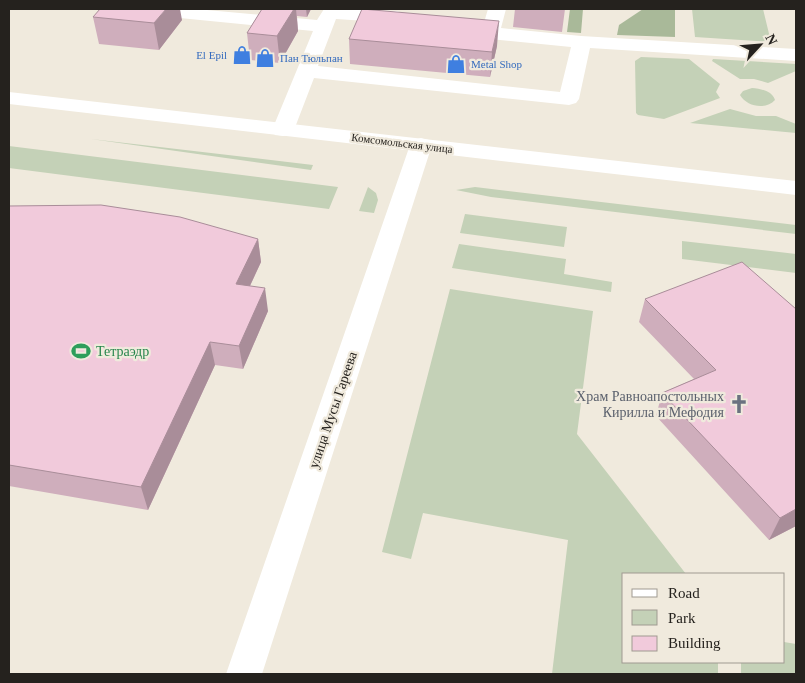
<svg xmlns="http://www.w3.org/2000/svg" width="805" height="683" font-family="Georgia,serif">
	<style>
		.green { fill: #c4d1b7 }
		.forest { fill: #a9b999 }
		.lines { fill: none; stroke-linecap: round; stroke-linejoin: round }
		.minor { fill: #fff; fill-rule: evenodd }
		.major { fill: #fff; fill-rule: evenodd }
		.wall { fill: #cfaebc }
		.shaded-wall { fill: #a98d99 }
		.building { fill: #f1cadb; stroke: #a98d99 }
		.labels { text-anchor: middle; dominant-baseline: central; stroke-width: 4.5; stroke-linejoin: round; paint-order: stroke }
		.far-shop-label { font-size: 11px; fill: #366cbe; stroke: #f0eadd; text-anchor: start }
		.far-street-label { font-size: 11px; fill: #25221e; stroke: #f0eadd }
		.leisure-label { font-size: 14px; fill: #27864d; stroke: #f0eadd; text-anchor: start }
		.worship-label { font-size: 14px; fill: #5b616d; stroke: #f0eadd; text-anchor: end }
		.street-label { font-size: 14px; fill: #25221e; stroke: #f0eadd }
	</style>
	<rect width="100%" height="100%" fill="#f0eadd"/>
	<!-- green -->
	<path class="green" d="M692,9H763L771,42L695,37Z
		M641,57L689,59L720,84L716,92L720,98L664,119L638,115L636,113L635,61Z
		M713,59L796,64V71L768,83L754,79H740L712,61Z
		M752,88C762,89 772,91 775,100C766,110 747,107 740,95L743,91Z
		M730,109L756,116H776L796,124V133L690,123Z
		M91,139L313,165L311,170Z
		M9,146L338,187L329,209L9,168Z
		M368,187L376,193L378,200L374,213L359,211Z
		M475,187L796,225V234L491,197L456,190Z
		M465,214L567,227L564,247L460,233Z
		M682,241L796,254V273L682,259Z
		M459,244L566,259L564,274L612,282L611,292L452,268Z
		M450,289L593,311L577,434L686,574H624V662H718V674H552L568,540L423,513L411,559L382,552Z
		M784,642L796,644V674H741V662H784Z"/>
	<!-- forest -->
	<path class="forest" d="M570,9H583L581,33L567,32Z
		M643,9H675V37L617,35L619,25Z"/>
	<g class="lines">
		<!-- minor -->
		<path class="minor" d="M130,9H196L317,20L324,9L397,11L403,13L406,17L403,21L397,23L336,19L318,66L560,92L571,47L490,39L455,32L453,28L455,24L462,22L483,26L488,9H506L501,28L581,36L796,49V61L590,48L579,99L576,103L569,105L314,78L294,130L291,135L283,136L275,135L272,130L313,31L139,14L133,13Z
			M421,138L429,140L432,145L262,674H226L410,145L413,140Z"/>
		<!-- major -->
		<path class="major" d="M9,92L796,181V195L9,104Z"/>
	</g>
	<!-- wall -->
	<path class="wall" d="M262,9H311L307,17L297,16L298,31L280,63L250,60L247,33Z
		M515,9H565L562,32L513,27Z
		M93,17L182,20L159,50L99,44Z
		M349,39L497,46L490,77L350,64Z
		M9,206L258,239L261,262L250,286L268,311L243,369L215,365L148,510L9,486Z
		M645,299L796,309V526L769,540L656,416L662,393L694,379L639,322Z"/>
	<!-- shaded-wall -->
	<path class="shaded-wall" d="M166,9H180L182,20L159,50L154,23Z
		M294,9H296L298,31L280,63L277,36Z
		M306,9H311L307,17Z
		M499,21L497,46L490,77L492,52Z
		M258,239L261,262L240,307L236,284Z
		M265,288L268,311L243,369L239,346Z
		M210,342L215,365L148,510L141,487Z
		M796,509V526L769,540L780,518Z"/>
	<!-- building -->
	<path class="building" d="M100,9H166L154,23L93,17Z
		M262,9H294L277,36L247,33Z
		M362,9L499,21L492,52L349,39Z
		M101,205L180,217L258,239L236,284L265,288L239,346L210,342L141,487L9,465V206Z
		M742,262L796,309V509L780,518L662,393L716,370L645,299Z"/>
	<!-- icons -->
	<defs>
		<g id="shop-bare" transform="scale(1.5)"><path d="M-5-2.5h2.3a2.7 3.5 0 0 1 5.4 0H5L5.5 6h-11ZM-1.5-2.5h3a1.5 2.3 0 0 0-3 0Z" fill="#3f7fe0" stroke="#f0eadd" stroke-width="2.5" paint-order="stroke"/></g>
		<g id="stadium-bare" transform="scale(1.5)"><path d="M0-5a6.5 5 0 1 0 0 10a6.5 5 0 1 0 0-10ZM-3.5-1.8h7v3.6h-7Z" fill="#2e9e5b" stroke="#f0eadd" stroke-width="2.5" paint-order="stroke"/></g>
		<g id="church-bare" transform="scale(1.5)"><path d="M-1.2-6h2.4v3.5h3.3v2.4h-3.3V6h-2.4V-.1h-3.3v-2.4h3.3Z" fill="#6b7280" stroke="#f0eadd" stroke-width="2.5" paint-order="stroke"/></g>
	</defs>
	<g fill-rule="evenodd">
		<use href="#shop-bare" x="242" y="55"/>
		<use href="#shop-bare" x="265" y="58"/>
		<use href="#shop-bare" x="456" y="64"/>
		<use href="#stadium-bare" x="81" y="351"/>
		<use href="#church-bare" x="739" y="404"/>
	</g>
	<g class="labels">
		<!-- far-shop labels -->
		<g class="far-shop-label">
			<text x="227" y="55" text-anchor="end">El Epil</text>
			<text x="280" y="58">Пан Тюльпан</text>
			<text x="471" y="64">Metal Shop</text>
		</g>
		<!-- far-street labels -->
		<g class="far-street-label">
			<text transform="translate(402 143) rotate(7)">Комсомольская улица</text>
		</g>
		<!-- leisure labels -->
		<g class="leisure-label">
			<text x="96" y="351">Тетраэдр</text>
		</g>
		<!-- worship labels -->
		<g class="worship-label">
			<text x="724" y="396">Храм Равноапостольных<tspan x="724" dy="16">Кирилла и Мефодия</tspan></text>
		</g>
		<!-- street labels -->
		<g class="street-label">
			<text transform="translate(333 410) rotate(-71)">улица Мусы Гареева</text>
		</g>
	</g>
	<!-- border -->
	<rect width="805" height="683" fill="none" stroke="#25221e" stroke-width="20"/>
	<!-- legend -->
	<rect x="622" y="573" width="162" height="90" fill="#f0eadd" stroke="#9f9a91"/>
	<rect x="632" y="589" width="25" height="8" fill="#ffffff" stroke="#9f9a91"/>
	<text x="668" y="598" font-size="15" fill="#25221e">Road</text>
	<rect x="632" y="610" width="25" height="15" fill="#c4d1b7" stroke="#9f9a91"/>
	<text x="668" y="623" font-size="15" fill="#25221e">Park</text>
	<rect x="632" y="636" width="25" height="15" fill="#f1cadb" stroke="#9f9a91"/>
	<text x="668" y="648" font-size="15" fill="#25221e">Building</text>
	<!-- north arrow -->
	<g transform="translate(760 45) rotate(64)" stroke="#f0eadd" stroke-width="4" paint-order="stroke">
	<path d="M0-4L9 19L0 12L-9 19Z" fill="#25221e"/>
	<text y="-8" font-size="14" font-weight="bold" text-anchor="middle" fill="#25221e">N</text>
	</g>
</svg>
